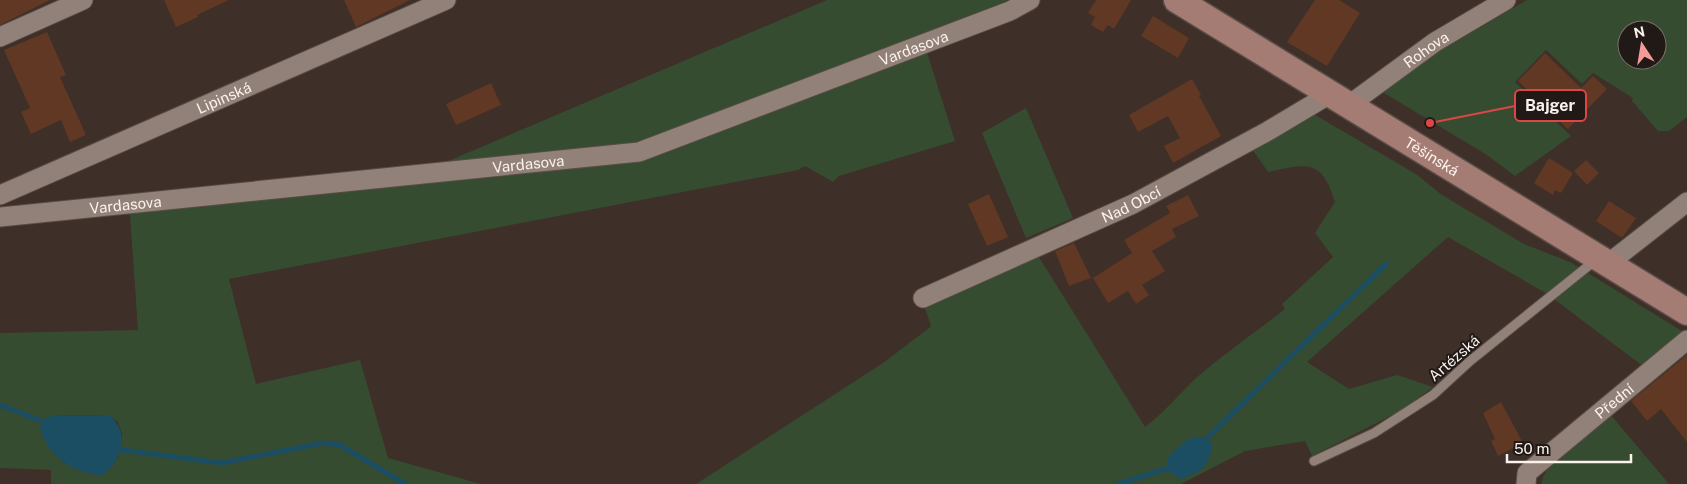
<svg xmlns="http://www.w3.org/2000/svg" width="1687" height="484" font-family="'Public Sans',sans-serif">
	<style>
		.green { fill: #364c30; fill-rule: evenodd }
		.water { fill: #1b4d63 }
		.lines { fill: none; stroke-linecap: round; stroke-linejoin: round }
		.stream { stroke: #1b4d63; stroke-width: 5 }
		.building { fill: #603824 }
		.service-casing { stroke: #584c46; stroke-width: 11 }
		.minor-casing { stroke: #584c46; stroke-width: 21 }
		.secondary-casing { stroke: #584c46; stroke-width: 29 }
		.service { stroke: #928178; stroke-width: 9 }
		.minor { stroke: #928178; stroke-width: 19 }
		.secondary { stroke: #a47c74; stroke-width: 26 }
		.labels { text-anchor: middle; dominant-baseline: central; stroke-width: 4; stroke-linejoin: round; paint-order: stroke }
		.street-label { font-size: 15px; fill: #fbf2ed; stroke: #201916 }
		.leader { fill: none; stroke: #dc4646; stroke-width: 2 }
		.callout-dot { fill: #dc4646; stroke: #201916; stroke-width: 2 }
		.callout { fill: #201916; stroke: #dc4646; stroke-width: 2 }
		.callout-label { font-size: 16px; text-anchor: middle; font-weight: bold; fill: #fbf2ed }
	</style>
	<rect width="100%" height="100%" fill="#3e2f28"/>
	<!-- green -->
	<path class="green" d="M827,0H1008L952,30L923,40L955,141L839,176L833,182L805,166L798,170L229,279L256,384L360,360L388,458L481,484H51V470L0,468V333L138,330L130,214L420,173ZM53,415L110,416L118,422L122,434L118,458L65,464L60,458Z
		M1527,0H1687V117L1669,131H1658L1632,101L1633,98L1593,73L1582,84L1546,50L1515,82L1571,136L1515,176L1487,155L1384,93H1377L1456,36L1459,40ZM1627,30H1657V60H1627Z
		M1026,108L1073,218L1026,238L982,133Z
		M1310,112L1416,174L1442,195L1524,244L1570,262L1685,333L1644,367L1546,293L1448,237L1307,362L1349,389L1397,375L1433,387L1404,409L1312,456L1305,441L1245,451L1181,484H696L883,363L929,328L931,326L925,308L1037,254L1145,427C1165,412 1179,394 1197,377C1225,353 1256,332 1285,309L1282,304L1333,257L1315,233L1335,202C1321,158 1308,164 1268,172L1252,149Z
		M1610,414L1669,484H1541C1544,462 1592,428 1610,414Z"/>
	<!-- water -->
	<path class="water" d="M53,415L110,416C131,432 121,463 101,476C70,470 51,460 40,429L43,420Z
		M1196,437L1204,438L1213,446C1206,469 1203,470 1181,479L1168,471V457L1187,440Z"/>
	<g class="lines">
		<!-- stream -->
		<path class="stream" d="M0,405L47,423
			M1202,443L1386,264
			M115,449L221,463L323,443L340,445L405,484
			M1118,484L1175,466"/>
	</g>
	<!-- building -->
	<path class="building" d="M0,0H50L0,25Z
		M164,0H229L197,15L198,17L176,27Z
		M344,0H410L356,27Z
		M1096,0H1131L1114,29L1108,25L1103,32L1091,25L1095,17L1088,13Z
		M1315,0H1339L1360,13L1327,66L1287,42Z
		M1153,16L1189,38L1178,58L1141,36Z
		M47,32L66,75L60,77L86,135L70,142L61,120L31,134L21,112L30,108L4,50Z
		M1545,53L1581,88L1593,76L1607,89L1568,129L1518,81Z
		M1192,79L1201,95L1199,96L1221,136L1173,163L1164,146L1180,138L1168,116L1138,132L1129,115Z
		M491,83L501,105L456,125L446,104Z
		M1549,158L1573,173L1561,193L1555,190L1553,195L1534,183Z
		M1586,160L1599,173L1587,185L1574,171Z
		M989,194L1008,237L987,246L968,204Z
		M1188,195L1199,216L1172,229L1176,237L1152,251L1165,271L1142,285L1149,295L1136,304L1128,291L1108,303L1093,278L1132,253L1124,240L1170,213L1166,206Z
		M1609,201L1636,218L1622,238L1596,221Z
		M1074,243L1091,278L1069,286L1055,251Z
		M1687,355V442L1661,409L1647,421L1631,401Z
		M1501,402L1523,443L1498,456L1491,441L1495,439L1483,413Z"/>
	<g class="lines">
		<!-- service casing -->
		<g class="service-casing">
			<path id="service" d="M1314,461L1374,433L1433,395L1470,361L1597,259"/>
		</g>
		<!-- minor casing -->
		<g class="minor-casing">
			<g id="minor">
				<path d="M0,37L83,0"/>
				<path id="s1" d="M1349,105L1435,42L1506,0"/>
				<path id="s2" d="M0,195L446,0"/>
				<path id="s3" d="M0,217L639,152L1010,11L1030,0"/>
				<path d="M1609,263L1687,202"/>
				<path id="s4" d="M923,298L1133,204L1268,131L1330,94"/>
				<path id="s5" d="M1526,484L1527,473L1687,340"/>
			</g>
		</g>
		<!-- secondary casing -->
		<g class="secondary-casing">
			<g id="secondary">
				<path id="s6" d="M1177,0L1687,312"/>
			</g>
		</g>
		<!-- service -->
		<use href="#service" class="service"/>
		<!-- minor -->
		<use href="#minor" class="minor"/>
		<!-- secondary -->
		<use href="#secondary" class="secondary"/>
	</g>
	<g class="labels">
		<!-- street labels -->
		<g class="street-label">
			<text stroke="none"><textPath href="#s3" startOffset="936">Vardasova</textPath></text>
			<text stroke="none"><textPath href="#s1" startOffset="95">Rohova</textPath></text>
			<text stroke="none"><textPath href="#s2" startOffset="244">Lipinská</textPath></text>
			<text stroke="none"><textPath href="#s6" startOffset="299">Těšínská</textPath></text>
			<text stroke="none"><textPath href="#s3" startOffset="531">Vardasova</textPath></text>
			<text stroke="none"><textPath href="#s4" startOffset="228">Nad Obcí</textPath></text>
			<text stroke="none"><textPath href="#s3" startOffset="126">Vardasova</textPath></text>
			<text transform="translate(1454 358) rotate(-41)">Artézská</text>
			<text stroke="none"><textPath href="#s5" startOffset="124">Přední</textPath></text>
		</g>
	</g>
	<!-- callouts -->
	<path class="leader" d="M1430 123L1515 106"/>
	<circle class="callout-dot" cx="1430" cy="123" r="5"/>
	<rect class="callout" x="1515" y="90" width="71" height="31" rx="5"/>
	<g class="callout-label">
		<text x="1550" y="111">Bajger</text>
	</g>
	<!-- north arrow -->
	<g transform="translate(1642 45) rotate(348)"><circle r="24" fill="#201916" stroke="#78706c"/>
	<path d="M0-4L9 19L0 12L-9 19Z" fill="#f59b97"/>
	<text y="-8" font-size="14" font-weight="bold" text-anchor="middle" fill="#fbf2ed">N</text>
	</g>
	<!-- scale -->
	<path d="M1507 454v8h124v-8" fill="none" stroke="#fbf2ed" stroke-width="2.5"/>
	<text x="1514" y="454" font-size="15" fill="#fbf2ed" stroke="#201916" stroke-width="4" paint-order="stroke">50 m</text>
</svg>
